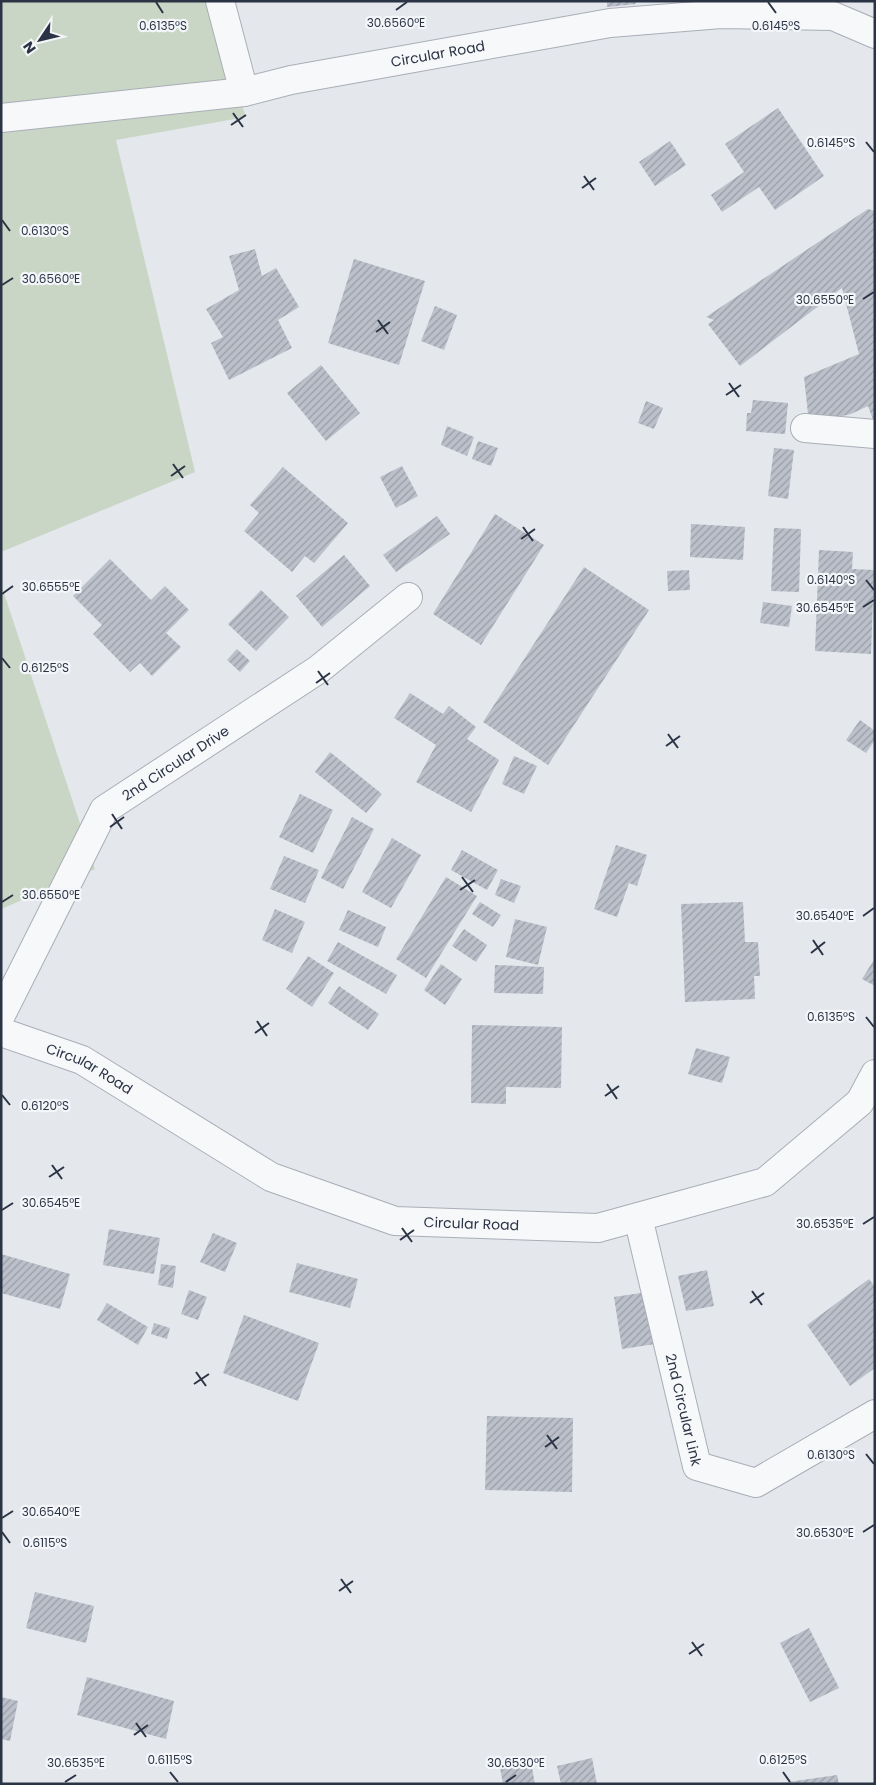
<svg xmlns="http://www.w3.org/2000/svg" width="876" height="1785" font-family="Poppins,sans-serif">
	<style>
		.grass { fill: #c9d6c5 }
		.building { fill: url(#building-hatch) }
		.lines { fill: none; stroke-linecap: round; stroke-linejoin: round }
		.minor-casing { stroke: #a9aeb7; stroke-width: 30 }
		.minor { stroke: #f7f8fa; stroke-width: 28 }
		.ticks { fill: none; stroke: #2b3445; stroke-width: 2 }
		.labels { text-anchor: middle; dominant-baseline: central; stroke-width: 4.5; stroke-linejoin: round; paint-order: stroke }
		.street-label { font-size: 14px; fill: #2b3445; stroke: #f4f6f9 }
		.ticks-label { font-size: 12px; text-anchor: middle; fill: #2b3445; stroke: #f4f6f9; stroke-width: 4.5; stroke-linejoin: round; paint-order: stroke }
	</style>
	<defs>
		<pattern id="building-hatch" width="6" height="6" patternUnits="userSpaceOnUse" patternTransform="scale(1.25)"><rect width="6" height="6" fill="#bbc0ca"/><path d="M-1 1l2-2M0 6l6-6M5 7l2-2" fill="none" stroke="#989da6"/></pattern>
	</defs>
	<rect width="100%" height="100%" fill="#e4e7ec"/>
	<!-- grass -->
	<path class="grass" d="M1,1H205L246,117L116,140L195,472L1,552Z
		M1,584L95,869L1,909Z"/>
	<!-- building -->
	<path class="building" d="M607,1H635L636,4L607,7Z
		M778,108L824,176L775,210L759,187L722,212L711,195L744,172L725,144Z
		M670,141L686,165L655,186L639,162Z
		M868,209L875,211V425L868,406L851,414L811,423L808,414L804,377L859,354L842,288L740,366L708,324L714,320L706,317Z
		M255,249L262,276L276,268L299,307L278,320L292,348L229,380L211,343L223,337L206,309L239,290L229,256Z
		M354,259L425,281L399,365L328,343Z
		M435,306L457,315L444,350L421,341Z
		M321,365L360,413L326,441L287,393Z
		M753,400L788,403L785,434L746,431L747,413H751Z
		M646,401L663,408L654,429L638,423Z
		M447,426L474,437L467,456L441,445Z
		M478,441L498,448L491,466L472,459Z
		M774,448L794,450L788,499L768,496Z
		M402,466L418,496L396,508L380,477Z
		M283,467L348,523L314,563L305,556L292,572L244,531L259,513L250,505Z
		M495,514L544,545L481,645L433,614Z
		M437,516L450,534L396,572L383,555Z
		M691,524L745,527L743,560L690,557Z
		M774,528L801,529L799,592L771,591Z
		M819,550L853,552L852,569L874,570L871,654L815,651Z
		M344,555L370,586L322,627L296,596Z
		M110,559L151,600L165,586L189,610L166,633L181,647L152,676L140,663L130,672L93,634L102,625L73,596Z
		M584,567L649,610L548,765L483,722Z
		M689,570L690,590L668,591L667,571Z
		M261,590L289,617L256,651L228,624Z
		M763,602L792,606L789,627L760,623Z
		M237,649L250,661L240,672L227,660Z
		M410,693L443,714L449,706L476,727L467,739L499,760L471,812L416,782L436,745L394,718Z
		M860,720L875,731V740L866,753L846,740Z
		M330,752L382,794L366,813L315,772Z
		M514,756L537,766L524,794L502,784Z
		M300,794L333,810L313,853L279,837Z
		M352,817L374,829L343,889L321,878Z
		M392,838L421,855L391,908L362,892Z
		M616,845L647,855L637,886L629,883L617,917L594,909Z
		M462,850L498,870L487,890L451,870Z
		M284,856L319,870L305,903L270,889Z
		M446,877L477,896L426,978L396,959Z
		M501,879L521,886L514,903L495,895Z
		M480,902L501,915L493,927L472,914Z
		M743,902L745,942H758L760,976H754L755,999L685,1002L681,904Z
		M275,909L305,922L292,953L262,940Z
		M348,910L386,927L378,947L339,930Z
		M515,919L547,927L538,965L506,957Z
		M464,929L487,945L476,962L452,946Z
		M338,942L397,975L386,994L327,961Z
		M308,956L334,973L312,1007L286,989Z
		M875,958V986L862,979Z
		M441,964L462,979L445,1005L424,990Z
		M495,965L544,967L543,994L494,993Z
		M339,986L379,1014L368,1030L328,1003Z
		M472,1025L562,1027L561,1088L506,1087V1104L471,1103Z
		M696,1048L730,1057L722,1083L688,1074Z
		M109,1229L160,1238L154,1274L103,1265Z
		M213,1233L237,1243L225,1272L200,1262Z
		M1,1254L70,1274L60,1309L1,1293Z
		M297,1263L358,1279L350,1308L289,1292Z
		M161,1264L176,1266L173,1288L158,1285Z
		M707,1270L714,1306L686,1311L678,1276Z
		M869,1279L875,1287V1368L850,1386L807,1325Z
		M189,1290L207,1297L198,1320L181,1314Z
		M654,1291L662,1343L622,1349L614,1297Z
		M107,1303L148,1327L138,1345L97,1320Z
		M244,1315L319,1343L298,1401L223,1373Z
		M154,1323L170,1328L167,1339L151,1334Z
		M487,1416L573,1418L572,1492L485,1490Z
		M35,1592L94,1606L86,1643L26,1628Z
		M809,1628L839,1688L810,1702L780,1643Z
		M87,1677L174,1701L166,1739L77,1715Z
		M1,1697L18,1701L10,1741L1,1739Z
		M530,1757L535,1784H503L499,1762Z
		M592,1758L597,1784H561L557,1766Z
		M837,1775L839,1784H781V1783Z"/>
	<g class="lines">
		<!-- minor casing -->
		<g class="minor-casing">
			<g id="minor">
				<path d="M220,1L244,92"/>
				<path id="s1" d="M1,118L244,92L291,80L610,23L721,14L833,16L875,34"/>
				<path d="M805,428L875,434"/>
				<path id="s2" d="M1,1015L104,810L319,669L408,597"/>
				<path id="s3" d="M1,1032L82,1060L271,1177L395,1221L598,1228L765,1182L860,1102L875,1074"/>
				<path id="s4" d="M638,1217L697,1466L756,1483L875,1414"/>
			</g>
		</g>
		<!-- minor -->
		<use href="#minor" class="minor"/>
	</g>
	<!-- ticks -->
	<path class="ticks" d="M156,2L163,13M768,2L776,13M396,10L407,2M233,113L243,127M231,125L246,115M866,142L874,152M584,176L594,190M582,188L596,178M2,220L10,231M2,285L13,278M863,299L874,292M378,320L388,334M376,332L390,322M729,383L739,397M726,395L741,385M173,464L183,478M171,476L185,466M523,527L533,541M521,539L535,529M866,580L874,590M2,594L13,586M863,607L874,600M2,658L10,668M318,671L328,685M316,683L330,673M668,734L678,748M666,746L680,736M112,814L122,829M110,827L124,817M462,877L473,892M460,890L475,880M2,902L13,895M863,916L874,908M813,940L823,955M811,953L825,942M866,1017L874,1027M257,1021L267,1036M255,1033L269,1023M607,1084L617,1099M2,1095L10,1105M605,1096L619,1086M52,1165L62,1179M49,1177L64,1167M2,1210L13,1203M863,1224L874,1217M402,1228L412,1242M400,1240L414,1230M752,1291L762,1305M750,1303L764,1293M196,1372L206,1386M194,1384L209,1374M547,1435L557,1449M545,1447L559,1437M866,1454L874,1464M2,1518L13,1511M2,1532L10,1543M863,1532L874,1525M341,1579L351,1593M339,1591L353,1581M692,1642L702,1656M689,1654L704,1644M136,1723L146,1737M134,1735L148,1725M170,1772L178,1782M783,1772L790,1782M65,1782L76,1775M506,1782L516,1775"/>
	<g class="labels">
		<!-- street labels -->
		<g class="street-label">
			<text stroke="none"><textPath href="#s1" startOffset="442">Circular Road</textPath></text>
			<text stroke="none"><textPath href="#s2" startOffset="315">2nd Circular Drive</textPath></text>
			<text stroke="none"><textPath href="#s3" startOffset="96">Circular Road</textPath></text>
			<text stroke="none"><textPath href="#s3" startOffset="516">Circular Road</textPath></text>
			<text stroke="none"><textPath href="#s4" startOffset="198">2nd Circular Link</textPath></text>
		</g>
	</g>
	<g class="ticks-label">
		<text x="396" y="27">30.6560°E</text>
		<text x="776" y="30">0.6145°S</text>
		<text x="163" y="30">0.6135°S</text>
		<text x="831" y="147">0.6145°S</text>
		<text x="45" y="235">0.6130°S</text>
		<text x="51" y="283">30.6560°E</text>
		<text x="825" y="304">30.6550°E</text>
		<text x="831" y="584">0.6140°S</text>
		<text x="51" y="591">30.6555°E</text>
		<text x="825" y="612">30.6545°E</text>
		<text x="45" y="672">0.6125°S</text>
		<text x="51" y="899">30.6550°E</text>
		<text x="825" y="920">30.6540°E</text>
		<text x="831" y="1021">0.6135°S</text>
		<text x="45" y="1110">0.6120°S</text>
		<text x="51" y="1207">30.6545°E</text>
		<text x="825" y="1228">30.6535°E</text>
		<text x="831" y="1459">0.6130°S</text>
		<text x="51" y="1516">30.6540°E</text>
		<text x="825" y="1537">30.6530°E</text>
		<text x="45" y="1547">0.6115°S</text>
		<text x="170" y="1764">0.6115°S</text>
		<text x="783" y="1764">0.6125°S</text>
		<text x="76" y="1767">30.6535°E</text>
		<text x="516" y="1767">30.6530°E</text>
	</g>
	<!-- border -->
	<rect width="876" height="1785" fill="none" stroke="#2b3445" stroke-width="5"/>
	<!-- north arrow -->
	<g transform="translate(40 40) rotate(235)" stroke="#f4f6f9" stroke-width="4" paint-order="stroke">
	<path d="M0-4L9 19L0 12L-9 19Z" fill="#2b3445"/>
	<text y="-8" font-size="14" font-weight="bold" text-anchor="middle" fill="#2b3445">N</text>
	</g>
</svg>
